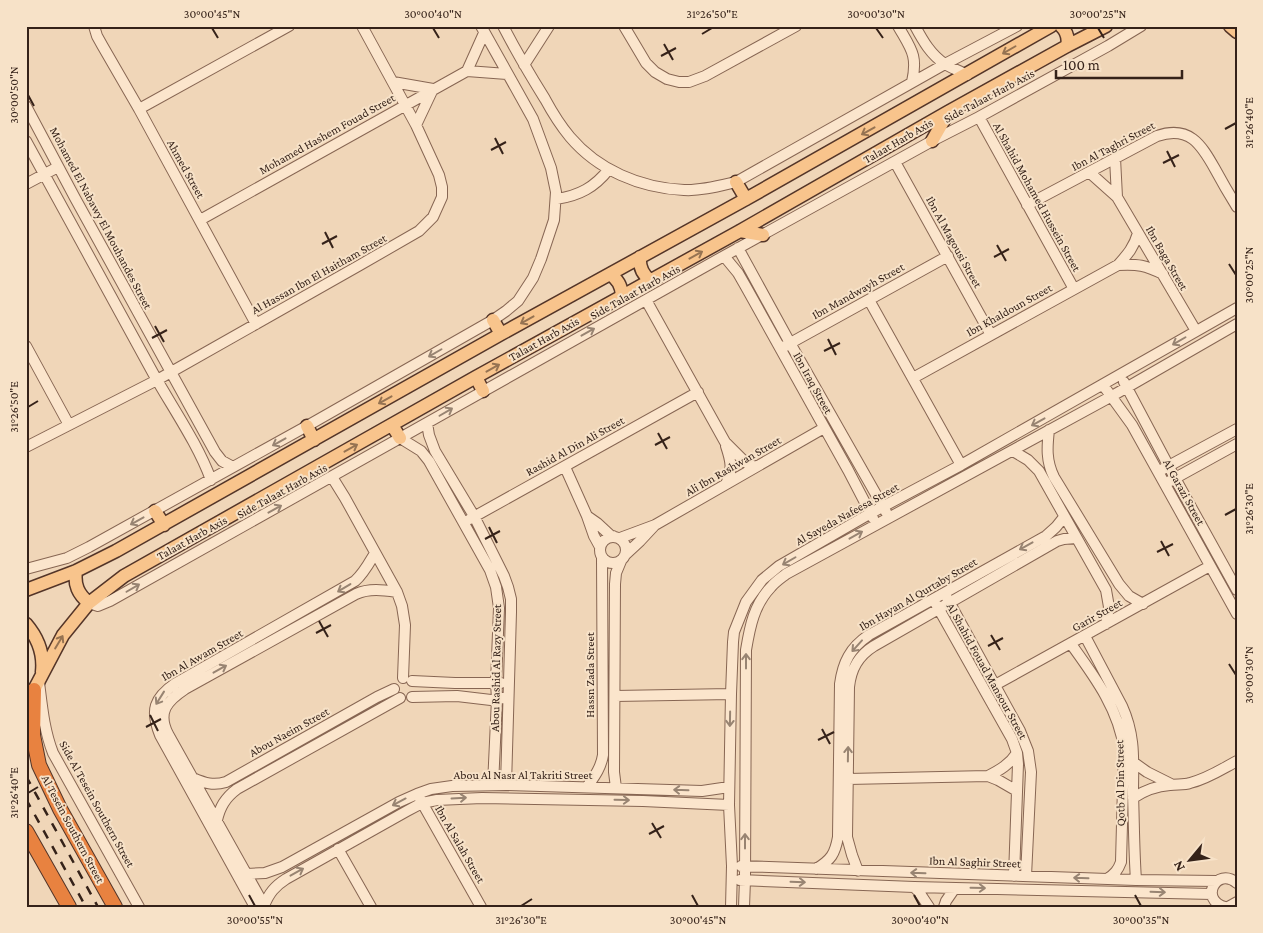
<svg xmlns="http://www.w3.org/2000/svg" width="1263" height="933" font-family="'Crimson Pro',serif">
	<style>
		.lines { fill: none; stroke-linecap: round; stroke-linejoin: round }
		.minor-casing { stroke: #876653; stroke-width: 12 }
		.major-casing { stroke: #543528; stroke-width: 15 }
		.highway-casing { stroke: #543528; stroke-width: 16 }
		.minor { stroke: #fbe5cc; stroke-width: 10 }
		.major { stroke: #f8c48c; stroke-width: 12 }
		.highway { stroke: #e88240; stroke-width: 14 }
		.rail { stroke: #352219; stroke-width: 2.5; stroke-dasharray: 9 9; stroke-linecap: butt }
		.oneway { stroke: #967352 }
		.oneway2 { stroke: #988472 }
		.ticks { fill: none; stroke: #352219; stroke-width: 2 }
		.labels { text-anchor: middle; dominant-baseline: central; stroke-width: 4; stroke-linejoin: round; paint-order: stroke }
		.street-label { font-size: 12px; fill: #352219; stroke: #f7e2c8 }
		.neatline { fill: none; stroke: #352219; stroke-width: 2 }
		.ticks-label { font-size: 12px; text-anchor: middle; fill: #352219 }
	</style>
	<rect width="100%" height="100%" fill="#f0d6b8"/>
	<g class="lines">
		<!-- minor casing -->
		<g class="minor-casing">
			<path id="minor" d="M94,26L97,36L102,45L139,109L256,324
				M503,26C516,51 530,75 545,99C552,112 560,125 570,137C598,170 640,188 684,190C701,191 719,186 736,182L945,64L1017,26
				M624,26L646,63L655,72L667,79L679,82H689L705,76L796,26
				M898,26C911,49 918,55 912,82
				M915,26C923,41 931,55 945,64C951,68 960,71 967,75
				M524,65L549,26
				M467,71L484,33
				M393,82L433,89L416,125
				M26,106L75,198L215,452L222,461L233,467
				M139,109L289,26
				M979,117L1074,289
				M26,141C68,218 111,296 153,373C172,407 198,444 211,480
				M1115,158L1117,197
				M895,162L991,335
				M1089,172L1117,197L1196,331
				M26,184L58,167
				M556,199C579,196 595,187 609,169
				M1027,205L1157,136C1189,125 1201,144 1215,169C1222,182 1229,194 1237,207
				M200,220L467,71L507,74
				M738,248L790,343L886,512
				M724,256L738,273L746,287L848,470L873,518
				M1118,265C1138,264 1145,265 1163,274
				M646,300L725,442L745,462L750,465L756,467
				M869,300L961,465
				M26,346L69,425
				M785,346L948,256
				M913,378L1118,265C1128,254 1134,247 1138,233
				M1124,382L1175,478L1237,590
				M1103,385L1132,425L1237,614
				M427,423L429,435L435,451L474,516L504,576L508,587L511,599V612L506,785
				M1049,430C1047,447 1046,461 1054,477L1119,584L1129,596L1143,604
				M400,438L421,451L429,461L490,570L496,587L499,608L496,683L497,699L493,785
				M26,447L157,380L360,265L419,231L433,217L442,197V187L439,175L416,125L362,26
				M1013,451L1028,460L1039,471L1106,590L1109,607L1106,624
				M565,467L587,516L594,536L600,547
				M1163,469L1237,429
				M332,477L345,498L397,592L402,606L405,625L403,678
				M1170,481L1237,444
				M726,484C733,469 731,461 726,446
				M587,516L597,523L611,536H613
				M470,519L698,392
				M600 550a13 13 0 1 1 26 0a13 13 0 1 1-26 0Z
				M620,538L655,525L824,428
				M626,554L640,541L654,526
				M26,569L67,558L89,547L307,426L493,320L506,311L518,301L533,278L541,259L554,220L556,192L551,168L533,119L481,26
				M947,598L1020,731L1028,751L1031,772L1026,876
				M89,603L98,606L110,601L724,256L932,141L979,117L1108,46L1141,26
				M936,604L1012,739L1017,753L1018,764L1014,876
				M1085,636L1122,706C1136,737 1133,762 1133,794C1134,823 1134,851 1136,880
				M1071,644C1094,676 1119,709 1124,749L1121,862C1118,870 1115,874 1107,879
				M412,681L455,683H501
				M39,682C42,706 44,730 53,753L139,907
				M995,685L1210,566
				M615,696L731,694
				M412,697L457,696L491,700L503,698
				M1133,762L1147,772L1171,784
				M988,776C1000,770 1010,764 1017,753
				M193,778C205,783 213,786 226,782L377,697L394,689
				M848,779L988,776L998,780L1017,791
				M587,787C594,777 601,768 603,755L602,558
				M616,788L614,772L615,584L616,573L621,561
				M1133,798C1145,790 1156,786 1170,785C1177,784 1184,785 1190,783C1207,779 1222,769 1237,761
				M420,799L481,907
				M217,820C220,807 225,798 237,789L400,698
				M338,849L371,907
				M741,866L1136,880L1217,881
				M816,869C831,860 835,854 838,837L840,684C843,662 850,648 869,635L1046,536L1056,527L1064,517
				M858,871L852,855L847,837L849,687C851,669 858,656 874,646L1057,541L1064,539L1076,538
				M239,878L247,874L265,873L282,867L399,802L417,794L431,789L452,786L506,785L702,791L729,787
				M740,880L914,887L1212,894
				M914,887L919,892L929,907
				M264,906C269,893 275,886 286,879L407,811L422,803L437,800L482,798L643,801L729,805
				M255,907L160,735C150,710 154,698 176,683L355,581C364,573 369,563 375,553
				M265,907L168,734C157,712 167,701 185,689L356,594C369,588 383,590 397,592
				M731,907L732,866L729,805L731,694L733,642L734,632L746,602L762,580L779,566L871,513L961,465L1237,308
				M744,907L745,880L746,650C750,626 754,605 771,587C775,582 781,578 786,574L1112,396L1237,324
				M944,907L946,901L955,888
				M1225,907C1199,900 1216,866 1237,883
				M1228,907L1237,902"/>
		</g>
		<!-- major casing -->
		<g class="major-casing">
			<path id="major" d="M1061,26C1067,32 1069,38 1067,46
				M1230,26L1237,32
				M932,141L948,113
				M736,182L746,199
				M740,231L763,235
				M640,257C639,267 642,274 650,280
				M610,274C618,280 621,285 622,295
				M493,320L501,334
				M476,377L483,391
				M392,425L400,438
				M307,426L314,440
				M155,511L164,525
				M76,571C74,585 78,594 89,603
				M26,590L76,571L116,551L501,334L746,199L1051,26
				M26,624C38,638 44,654 42,672
				M26,700L34,690L63,635L89,603L124,576L476,377L740,231L948,112L1067,46L1106,26"/>
		</g>
		<!-- highway casing -->
		<g class="highway-casing">
			<path id="highway" d="M34,690L33,735L39,765L60,809L115,907
				M26,831L69,907"/>
		</g>
		<!-- minor -->
		<use href="#minor" class="minor"/>
		<!-- major -->
		<use href="#major" class="major"/>
		<!-- highway -->
		<use href="#highway" class="highway"/>
		<!-- rail -->
		<path class="rail" d="M26,776L98,907
			M26,799L86,907"/>
	</g>
	<!-- one-way arrows -->
	<defs><path id="oneway-shaft" d="M-6 0H5M1.5-3L5.5 0L1.5 3" fill="none" stroke-width="1.6" stroke-linecap="round" stroke-linejoin="round" transform="scale(1.25)"/></defs>
	<g class="oneway">
		<use href="#oneway-shaft" transform="translate(1009 50) rotate(150)"/>
		<use href="#oneway-shaft" transform="translate(868 131) rotate(151)"/>
		<use href="#oneway-shaft" transform="translate(696 255) rotate(-29)"/>
		<use href="#oneway-shaft" transform="translate(527 320) rotate(151)"/>
		<use href="#oneway-shaft" transform="translate(493 368) rotate(-29)"/>
		<use href="#oneway-shaft" transform="translate(385 400) rotate(151)"/>
		<use href="#oneway-shaft" transform="translate(351 448) rotate(-29)"/>
		<use href="#oneway-shaft" transform="translate(59 642) rotate(-59)"/>
	</g>
	<g class="oneway2">
		<use href="#oneway-shaft" transform="translate(588 332) rotate(-29)"/>
		<use href="#oneway-shaft" transform="translate(1179 341) rotate(150)"/>
		<use href="#oneway-shaft" transform="translate(435 353) rotate(150)"/>
		<use href="#oneway-shaft" transform="translate(446 412) rotate(-30)"/>
		<use href="#oneway-shaft" transform="translate(1038 422) rotate(151)"/>
		<use href="#oneway-shaft" transform="translate(279 442) rotate(151)"/>
		<use href="#oneway-shaft" transform="translate(275 509) rotate(-29)"/>
		<use href="#oneway-shaft" transform="translate(137 521) rotate(151)"/>
		<use href="#oneway-shaft" transform="translate(856 535) rotate(-29)"/>
		<use href="#oneway-shaft" transform="translate(1026 546) rotate(151)"/>
		<use href="#oneway-shaft" transform="translate(789 561) rotate(150)"/>
		<use href="#oneway-shaft" transform="translate(133 588) rotate(-30)"/>
		<use href="#oneway-shaft" transform="translate(344 588) rotate(149)"/>
		<use href="#oneway-shaft" transform="translate(857 646) rotate(132)"/>
		<use href="#oneway-shaft" transform="translate(746 661) rotate(-90)"/>
		<use href="#oneway-shaft" transform="translate(220 669) rotate(-29)"/>
		<use href="#oneway-shaft" transform="translate(160 698) rotate(122)"/>
		<use href="#oneway-shaft" transform="translate(730 719) rotate(91)"/>
		<use href="#oneway-shaft" transform="translate(848 754) rotate(-89)"/>
		<use href="#oneway-shaft" transform="translate(681 790) rotate(-178)"/>
		<use href="#oneway-shaft" transform="translate(459 798) rotate(-3)"/>
		<use href="#oneway-shaft" transform="translate(622 800) rotate(1)"/>
		<use href="#oneway-shaft" transform="translate(399 802) rotate(152)"/>
		<use href="#oneway-shaft" transform="translate(745 841) rotate(-90)"/>
		<use href="#oneway-shaft" transform="translate(297 872) rotate(-29)"/>
		<use href="#oneway-shaft" transform="translate(918 873) rotate(-178)"/>
		<use href="#oneway-shaft" transform="translate(1081 878) rotate(-178)"/>
		<use href="#oneway-shaft" transform="translate(798 882) rotate(2)"/>
		<use href="#oneway-shaft" transform="translate(978 888) rotate(1)"/>
		<use href="#oneway-shaft" transform="translate(1158 892) rotate(2)"/>
	</g>
	<!-- ticks -->
	<path class="ticks" d="M212,28L218,38M433,28L439,38M876,28L883,38M1098,28L1104,38M702,34L712,28M664,44L673,60M661,56L676,48M28,95L34,106M1225,129L1236,123M495,138L503,154M491,150L506,142M1167,151L1175,167M1163,163L1179,155M325,232L333,248M322,244L337,236M997,245L1006,261M994,257L1009,249M1229,264L1236,275M155,326L164,342M152,338L167,330M828,339L836,355M824,351L840,343M28,407L38,401M658,433L667,449M655,445L670,437M1225,515L1236,509M489,527L497,543M485,539L500,531M1161,541L1169,556M1157,552L1173,544M319,621L328,637M316,633L331,625M991,635L1000,650M988,646L1003,638M1229,664L1236,675M150,715L158,731M146,727L161,719M822,729L830,744M818,740L834,732M28,793L38,787M652,823L661,838M649,834L664,826M249,895L255,906M692,895L698,906M914,895L920,906M1135,895L1141,906M521,906L532,899"/>
	<g class="labels">
		<!-- street labels -->
		<g class="street-label">
			<text transform="translate(989 96) rotate(-28)">Side Talaat Harb Axis</text>
			<text transform="translate(327 134) rotate(-29)">Mohamed Hashem Fouad Street</text>
			<text transform="translate(898 141) rotate(-30)">Talaat Harb Axis</text>
			<text transform="translate(1113 146) rotate(-28)">Ibn Al Taghri Street</text>
			<text transform="translate(186 169) rotate(61)">Ahmed Street</text>
			<text transform="translate(1037 197) rotate(61)">Al Shahid Mohamed Hussein Street</text>
			<text transform="translate(101 218) rotate(62)">Mohamed El Nabawy El Mouhandes Street</text>
			<text transform="translate(954 242) rotate(61)">Ibn Al Magousi Street</text>
			<text transform="translate(1167 258) rotate(60)">Ibn Baga Street</text>
			<text transform="translate(319 274) rotate(-29)">Al Hassan Ibn El Haitham Street</text>
			<text transform="translate(858 291) rotate(-29)">Ibn Mandwayh Street</text>
			<text transform="translate(635 292) rotate(-29)">Side Talaat Harb Axis</text>
			<text transform="translate(1009 310) rotate(-29)">Ibn Khaldoun Street</text>
			<text transform="translate(544 339) rotate(-29)">Talaat Harb Axis</text>
			<text transform="translate(813 383) rotate(61)">Ibn Iraq Street</text>
			<text transform="translate(575 446) rotate(-29)">Rashid Al Din Ali Street</text>
			<text transform="translate(733 466) rotate(-30)">Ali Ibn Rashwan Street</text>
			<text transform="translate(282 491) rotate(-29)">Side Talaat Harb Axis</text>
			<text transform="translate(1184 492) rotate(61)">Al Garazi Street</text>
			<text transform="translate(847 514) rotate(-29)">Al Sayeda Nafeesa Street</text>
			<text transform="translate(192 538) rotate(-29)">Talaat Harb Axis</text>
			<text transform="translate(918 594) rotate(-30)">Ibn Hayan Al Qurtaby Street</text>
			<text transform="translate(1097 615) rotate(-29)">Garir Street</text>
			<text transform="translate(202 655) rotate(-30)">Ibn Al Awam Street</text>
			<text transform="translate(496 668) rotate(-89)">Abou Rashid Al Razy Street</text>
			<text transform="translate(987 671) rotate(61)">Al Shahid Fouad Mansour Street</text>
			<text transform="translate(590 675) rotate(-90)">Hassn Zada Street</text>
			<text transform="translate(289 732) rotate(-29)">Abou Naeim Street</text>
			<text x="523" y="775">Abou Al Nasr Al Takriti Street</text>
			<text transform="translate(1120 783) rotate(-91)">Qotb Al Din Street</text>
			<text transform="translate(97 804) rotate(61)">Side Al Tesein Southern Street</text>
			<text transform="translate(73 829) rotate(62)">Al Tesein Southern Street</text>
			<text transform="translate(460 844) rotate(60)">Ibn Al Salah Street</text>
			<text transform="translate(975 862) rotate(2)">Ibn Al Saghir Street</text>
		</g>
	</g>
	<!-- border -->
	<rect width="1263" height="933" fill="none" stroke="#f7e2c8" stroke-width="55"/>
	<!-- north arrow -->
	<g transform="translate(1190 860) rotate(241)" stroke="#f7e2c8" stroke-width="4" paint-order="stroke">
	<path d="M0-4L9 19L0 12L-9 19Z" fill="#352219"/>
	<text y="-8" font-size="14" font-weight="bold" text-anchor="middle" fill="#352219">N</text>
	</g>
	<!-- scale -->
	<path d="M1056 70v8h126v-8" fill="none" stroke="#352219" stroke-width="2.5"/>
	<text x="1063" y="70" font-size="15" fill="#352219" stroke="#f7e2c8" stroke-width="4" paint-order="stroke">100 m</text>
	<rect x="28" y="28" width="1208" height="878" class="neatline"/>
	<g class="ticks-label">
		<text x="212" y="18">30°00'45"N</text>
		<text x="433" y="18">30°00'40"N</text>
		<text x="712" y="18">31°26'50"E</text>
		<text x="876" y="18">30°00'30"N</text>
		<text x="1098" y="18">30°00'25"N</text>
		<text transform="translate(14 95) rotate(-90)" y="4">30°00'50"N</text>
		<text transform="translate(1249 123) rotate(-90)" y="4">31°26'40"E</text>
		<text transform="translate(1249 275) rotate(-90)" y="4">30°00'25"N</text>
		<text transform="translate(14 407) rotate(-90)" y="4">31°26'50"E</text>
		<text transform="translate(1249 509) rotate(-90)" y="4">31°26'30"E</text>
		<text transform="translate(1249 675) rotate(-90)" y="4">30°00'30"N</text>
		<text transform="translate(14 793) rotate(-90)" y="4">31°26'40"E</text>
		<text x="255" y="924">30°00'55"N</text>
		<text x="521" y="924">31°26'30"E</text>
		<text x="698" y="924">30°00'45"N</text>
		<text x="920" y="924">30°00'40"N</text>
		<text x="1141" y="924">30°00'35"N</text>
	</g>
</svg>
